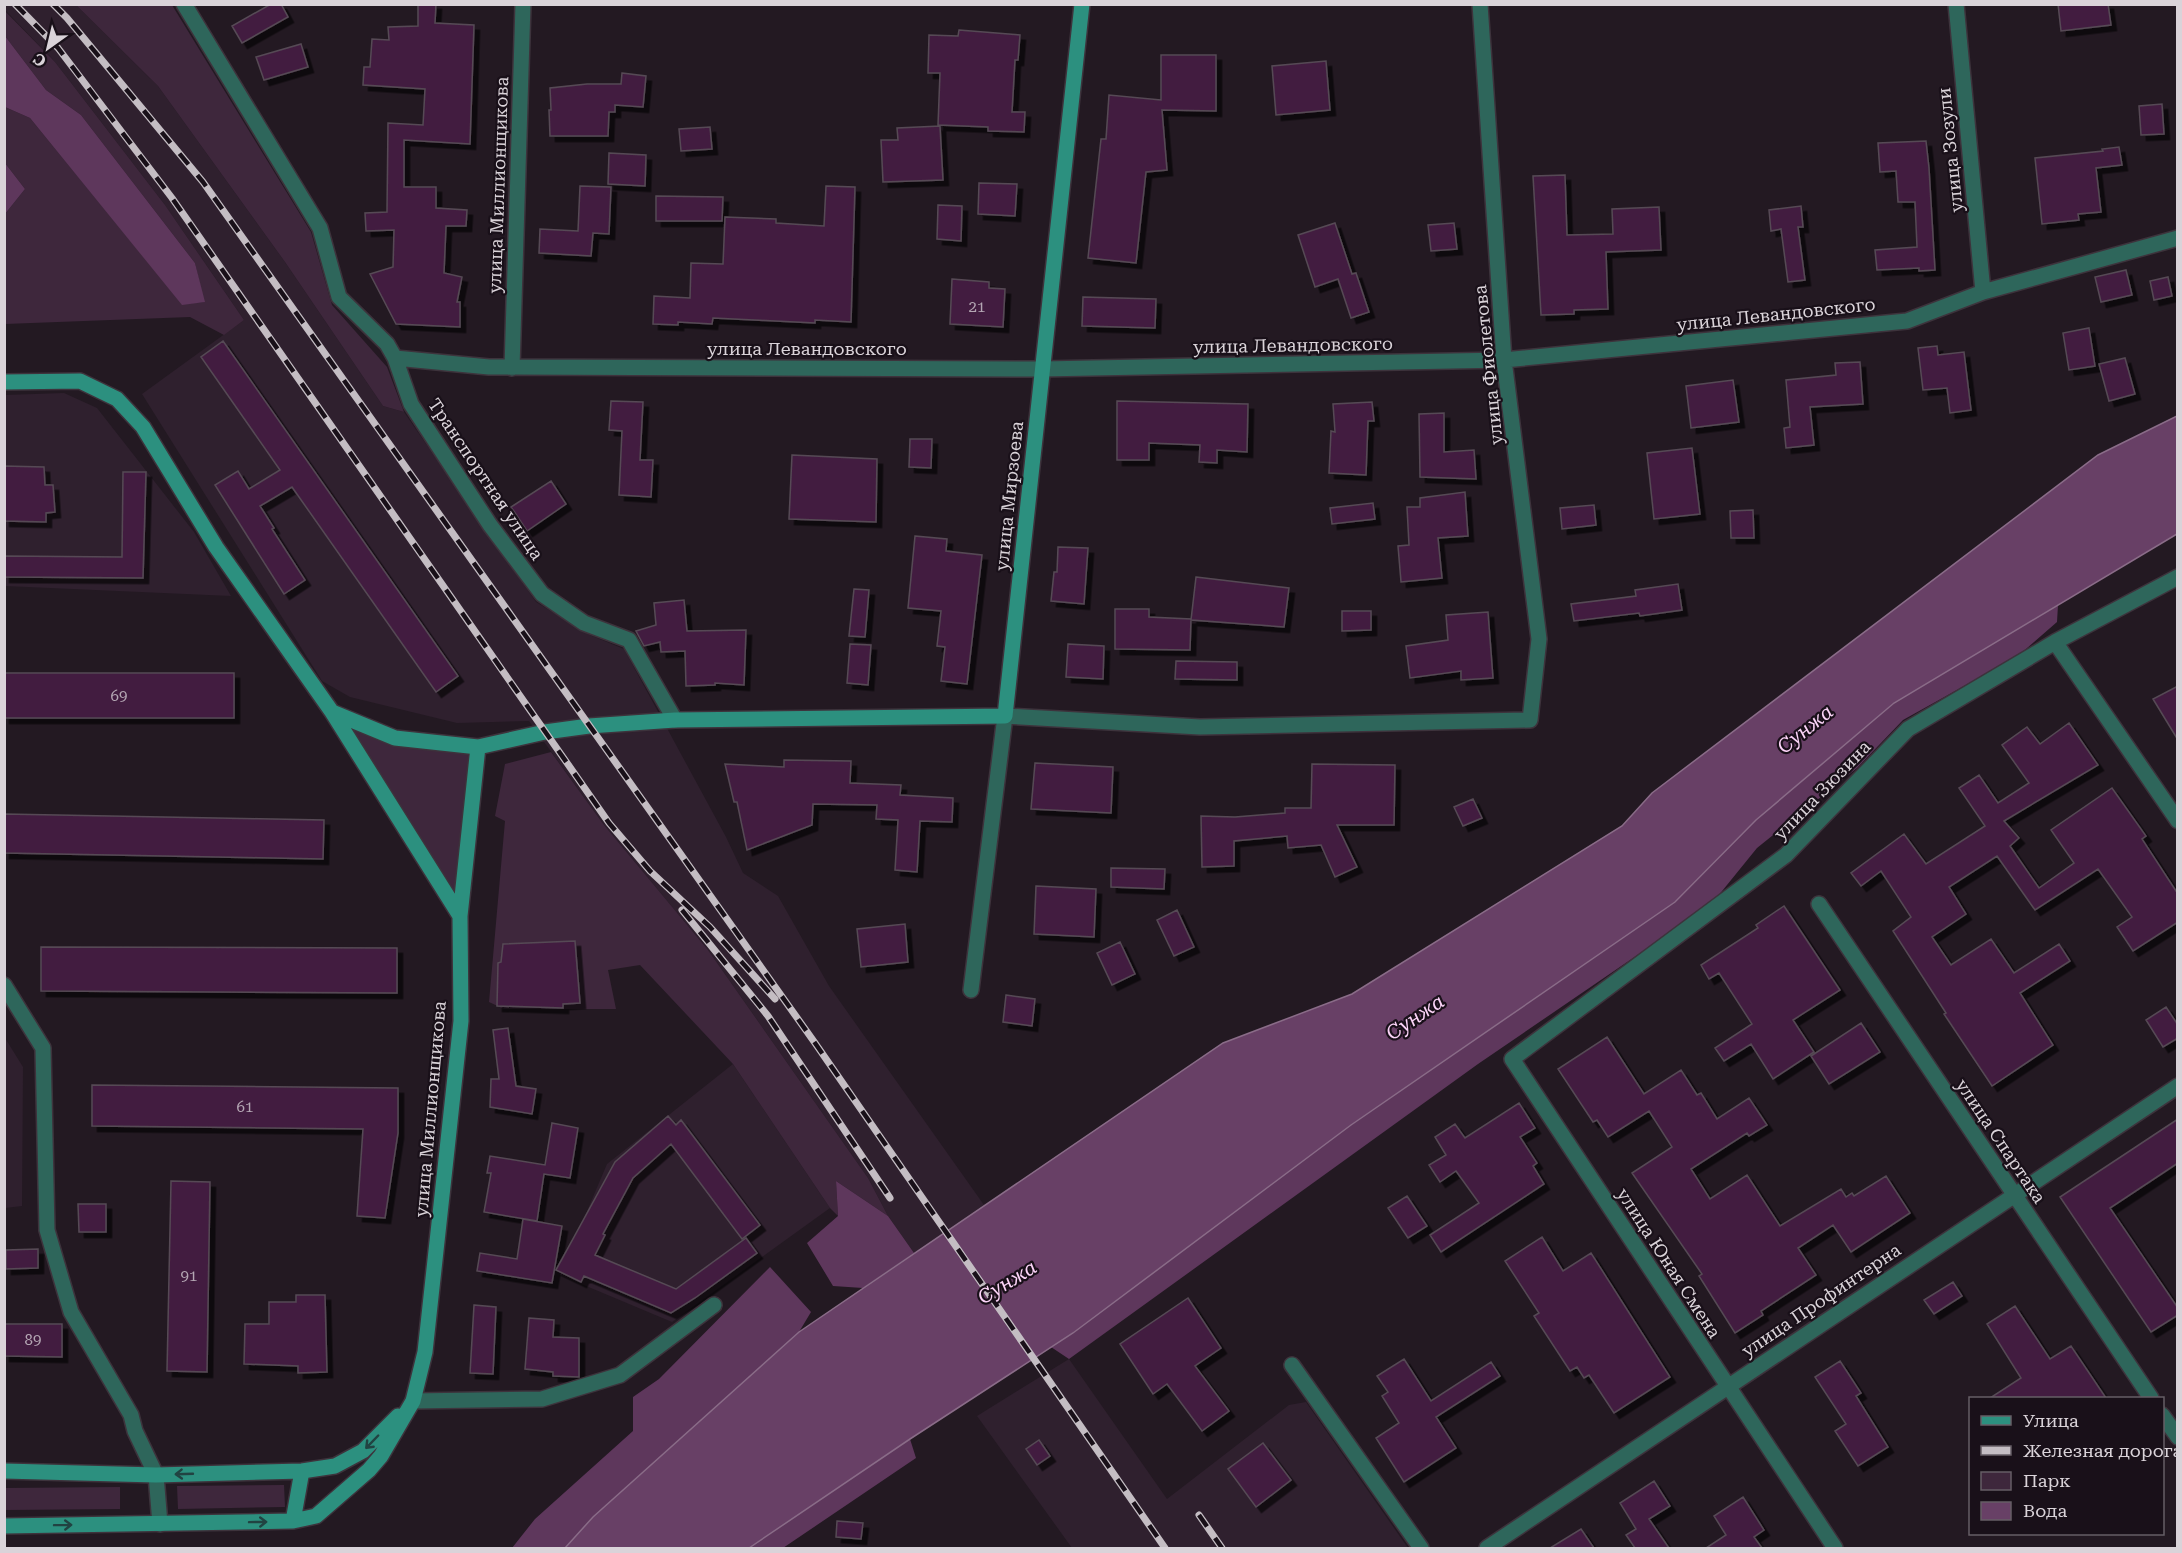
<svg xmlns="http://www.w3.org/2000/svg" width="2182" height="1553" font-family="'Roboto Serif',serif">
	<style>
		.built { fill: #2f202e }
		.green { fill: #3e273c }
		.forest { fill: #5e375c }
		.water { fill: #684066; stroke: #8a6c88; stroke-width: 1.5 }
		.building { fill: #431e41; stroke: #564a55; stroke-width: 1.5; filter: url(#shadow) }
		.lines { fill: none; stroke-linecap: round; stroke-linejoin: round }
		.street-casing { stroke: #3d333c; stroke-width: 18 }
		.secondary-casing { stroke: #3d333c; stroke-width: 18 }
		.street { stroke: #2e665b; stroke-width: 15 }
		.secondary { stroke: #2c907f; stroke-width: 15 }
		.rail-casing { stroke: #c4bdc3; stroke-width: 7 }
		.rail { stroke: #191019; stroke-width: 4.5; stroke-dasharray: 14; stroke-linecap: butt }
		.oneway { stroke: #214342 }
		.labels { text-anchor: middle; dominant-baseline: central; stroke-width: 4.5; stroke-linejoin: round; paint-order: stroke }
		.number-label { font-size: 15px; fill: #b4a6b3 }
		.street-label { font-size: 18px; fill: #dad3d9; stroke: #191019 }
		.water-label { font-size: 20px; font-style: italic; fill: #fcd4f8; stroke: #191019 }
	</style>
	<defs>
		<filter id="shadow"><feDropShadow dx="5.5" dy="5.5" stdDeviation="0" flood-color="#0009"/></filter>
	</defs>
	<rect width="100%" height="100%" fill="#231922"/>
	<!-- built -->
	<path class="built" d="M5,5H76L158,86L285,262L383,406L404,412L536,602L590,635L624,649L726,837L743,873L778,896L829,986L984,1205L914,1253L888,1216L868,1178L708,950L604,825L529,721L457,723L350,697L322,681L142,394L244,320L165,205L55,62L5,10Z
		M64,393L97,408L194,532L231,596L5,586V395Z
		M5,1038L23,1067L22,1206L5,1208Z
		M733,1064L830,1208L672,1322L560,1275L607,1164Z
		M1069,1359L1167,1499L1289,1405L1306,1402L1408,1548H1072L977,1416Z"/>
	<!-- green -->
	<path class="green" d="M76,5H172L311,232L332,305L387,367L404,412L383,406L285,262L158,86Z
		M4,10L55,62L165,205L244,320L224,335L190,317L5,324V214L25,189L5,163V107L30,118L182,304L204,302L195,263L81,115L46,90L5,36Z
		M332,712L395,738L478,747L460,916Z
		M551,752L604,825L708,950L868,1178L888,1216L836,1181L838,1216L830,1208L733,1064L640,965L608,970L616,1009H504L489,1002L505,821L495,816L505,764Z
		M284,1485L285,1507L178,1509L177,1486Z
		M120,1487V1509L5,1510V1488Z"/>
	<!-- forest -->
	<path class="forest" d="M5,36L46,90L81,115L195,263L205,302L182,305L30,118L5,107Z
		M5,163L25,189L5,214Z
		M2058,605L2057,622L2018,656L1903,720L1857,768L1757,848L1714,901L1674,930L1478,1064L1069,1359L1051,1347L1073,1333L1351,1125L1675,902L1756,820L1894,703Z
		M836,1181L888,1216L914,1253L863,1288L833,1286L807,1243L838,1216Z
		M770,1267L811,1312L799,1332L593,1517L565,1548H512L535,1519L633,1431V1397L659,1379Z
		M910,1439L916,1458L783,1548H749Z"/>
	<!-- water -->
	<path class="water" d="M2177,416V534L1894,703L1756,820L1675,902L1351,1125L1073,1333L910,1439L749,1548H565L593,1517L799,1332L1223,1043L1352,994L1622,826L1652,793L2098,455Z"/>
	<!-- building -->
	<path class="building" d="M271,4H281L288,17L242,43L232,26Z
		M418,4H436L435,23L474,25L470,144L404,140V187H436V208L467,210L466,226H446L444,273L462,277L457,302H460V327L396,324L370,274L393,267L394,230L366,231L365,213L387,212L388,123L423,125L425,89L363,85L364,67H370L372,39L389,40L388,27L418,26Z
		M2058,4H2108L2111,25L2061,31Z
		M959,30L1020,35L1018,60H1015L1012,112H1025L1024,132L988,131V127L938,125L940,73H928L929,35L958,36Z
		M301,44L308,67L264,80L256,57Z
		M1161,55H1216V111L1162,110L1167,170L1146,172L1136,263L1088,258L1101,139H1106L1109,95L1161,100Z
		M1326,61L1330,110L1276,115L1272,66Z
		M622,73L646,76L643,107L615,105V112H609L608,136H550L549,110H551L550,88L587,84H621Z
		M2162,104L2164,134L2141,135L2139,106Z
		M940,126L943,180L883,182L881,140H898L897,128Z
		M710,127L712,149L681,151L679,129Z
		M1926,141L1929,168L1935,270L1919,271V268L1877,270L1875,250L1917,247L1915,202H1898L1896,171L1880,172L1878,143Z
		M2119,147L2122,165L2096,168L2101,212L2078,214L2079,220L2042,224L2035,158L2103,151L2102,149Z
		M609,153L646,155L645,186L608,184Z
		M1565,175L1567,235L1613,234L1612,209L1659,207L1661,250L1606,252L1608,309L1574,310V314L1541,315L1533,176Z
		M979,183L1017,184L1015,216L978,214Z
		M580,186L611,187L609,234L593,233L591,256L539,253L540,229L578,231Z
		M826,186L855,187L851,322L815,320V323L713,318L712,324L678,322V325L653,324L654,296L690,298L691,263L723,264L725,217L776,219V223L824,226Z
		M656,196L723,197L722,221H656Z
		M938,205L962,206L961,241L937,239Z
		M1801,206L1803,227H1798L1805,280L1788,282L1781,229L1771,231L1769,210Z
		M1335,223L1352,274L1356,273L1369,312L1351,318L1338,279L1315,287L1298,235Z
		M1454,223L1457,249L1431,251L1428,225Z
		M2126,270L2132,295L2101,302L2095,277Z
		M2168,277L2172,296L2154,300L2150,281Z
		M952,279L989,282V288L1005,289L1003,327L950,324Z
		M1083,297L1156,299L1155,328L1082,326Z
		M2089,328L2095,366L2069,370L2063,333Z
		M223,341L458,676L436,692L292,487L260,506L274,528L272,529L305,580L284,594L215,485L238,471L249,489L280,470L201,357Z
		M1937,346L1938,355L1964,352L1971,410L1950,413L1947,388L1923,390L1918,348Z
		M2125,358L2135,394L2109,401L2099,364Z
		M1860,362L1863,404L1810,407L1814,445L1786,448L1784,428L1790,427L1786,380L1836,375L1835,363Z
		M1733,380L1739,422L1691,428L1686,386Z
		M611,401L643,402L640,460H653L651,497L619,495L622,431L609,430Z
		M1117,401L1248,404L1247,452L1217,450V463L1199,462L1200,445L1149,443V460H1117Z
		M1372,402L1374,421H1368L1366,475L1329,473L1331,431L1335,432L1333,404Z
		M1444,413V452L1474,450L1476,479L1420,477L1419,414Z
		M910,439H932L931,468L909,467Z
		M1692,448L1700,514L1654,519L1647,453Z
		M792,455L877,459L876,522L789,519Z
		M4,466L44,467L45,485H53L55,512L46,513V522L4,521Z
		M123,472H146L143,578L4,577V556L122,557Z
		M551,481L566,504L527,531L511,507Z
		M1465,492L1468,536L1438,538L1442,578L1401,582L1398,546L1409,545L1407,507H1420V498Z
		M1373,503L1375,519L1332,524L1330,508Z
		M1594,505L1596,525L1562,529L1560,508Z
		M1753,510L1754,538H1731L1730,511Z
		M915,536L947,539L946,551L982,555L967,684L941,681L945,647L937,646L941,611L908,608Z
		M1058,547L1088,548L1084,604L1051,601L1054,572H1057Z
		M1196,577L1289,588L1284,627L1191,620Z
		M1678,584L1682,610L1640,616L1639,613L1574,621L1571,604L1636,596L1635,590Z
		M854,589L869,590L865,637L849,636Z
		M684,600L687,631L746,630L744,685L715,683V685L686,686L685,651L661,652L660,642L644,646L636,631L656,625L654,603Z
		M1115,609H1149V617L1191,619L1190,650L1115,649Z
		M1342,611H1371V630L1342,631Z
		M1488,612L1493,678L1461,680V671L1410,678L1406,646L1448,640L1446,615Z
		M850,644L871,645L868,685L847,683Z
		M1068,644L1104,646L1103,679L1066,677Z
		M1176,661L1237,662V680L1175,679Z
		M4,673H234V718H4Z
		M2178,686V740L2153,699Z
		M2069,723L2098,765L2004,821L2019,838L2010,846L2039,888L2074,863L2051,830L2112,788L2146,836L2142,839L2178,894V922L2133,951L2117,927L2132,917L2098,869L2035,910L1997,856L1949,887L1966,914L1932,937L1951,965L1991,939L2014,973L2059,944L2070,961L2020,993L2053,1045L1992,1086L1944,1014L1946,1013L1893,931L1911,917L1881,871L1861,886L1851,873L1904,834L1926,864L1985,826L1959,788L1979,775L1998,803L2029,783L2002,745L2027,727L2040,744Z
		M784,760L851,761L850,783L901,785L900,795L953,798L952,822L920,821L917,872L895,870L898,820L876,819L877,805L813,804L812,825L747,850L737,802H734L725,764L784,767Z
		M1035,763L1113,767L1111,813L1031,809Z
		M1312,764L1395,765L1394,825H1337L1357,867L1335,877L1321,845L1288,848L1287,836L1234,841V866L1202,867L1201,816L1235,817L1285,813V808H1311Z
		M1473,799L1482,818L1463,826L1454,807Z
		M4,814L324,820L323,859L4,853Z
		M1111,868L1165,869L1164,889L1111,887Z
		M1036,886L1096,889L1094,937L1034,934Z
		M1784,906L1840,990L1793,1020L1814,1052L1773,1079L1751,1044L1724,1061L1715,1048L1752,1024L1719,973L1709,979L1701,965L1758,928L1756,925Z
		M1177,910L1194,947L1174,956L1157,920Z
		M905,924L908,962L861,967L857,929Z
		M575,941L580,1003L563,1004V1008L497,1006L498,963L501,962L503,944Z
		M1120,942L1135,974L1112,985L1097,953Z
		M41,947L397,948V993L41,991Z
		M1006,995L1035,999L1032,1026L1003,1022Z
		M2166,1007L2178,1025V1038L2163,1047L2146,1020Z
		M1861,1023L1880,1052L1829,1084L1811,1056Z
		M508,1028L516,1086L536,1089L532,1114L490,1107L491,1079H499L493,1030Z
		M1607,1037L1644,1094L1681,1070L1697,1095L1701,1093L1717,1119L1749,1098L1767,1125L1749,1136L1747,1133L1691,1169L1710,1199L1747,1175L1780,1226L1841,1189L1846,1197L1852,1193L1854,1196L1886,1176L1910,1213L1851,1252L1833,1225L1798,1248L1816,1275L1761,1311L1763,1315L1735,1333L1699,1276L1702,1274L1632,1173L1672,1147L1649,1111L1608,1137L1597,1120L1593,1122L1558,1069Z
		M92,1085L398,1088V1133L385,1218L357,1216L363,1129L92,1126Z
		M1519,1103L1535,1128L1520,1137L1537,1163L1533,1166L1544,1184L1441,1252L1430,1235L1479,1203L1456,1171L1440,1182L1429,1165L1446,1155L1435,1137L1455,1124L1465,1138Z
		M668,1116L676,1125L681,1120L760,1225L742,1239L671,1144L633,1178L603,1234L605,1235L595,1255L676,1289L746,1238L757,1253L695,1298L671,1313L584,1276L581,1282L556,1270L615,1162Z
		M2178,1119V1163L2110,1208L2178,1308V1315L2151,1332L2060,1197Z
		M552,1123L578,1128L570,1178L544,1174L537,1221L484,1212L491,1173H487L490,1156L545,1165Z
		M171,1181L210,1182L207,1372L167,1371Z
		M1407,1196L1427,1226L1408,1238L1388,1208Z
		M78,1204H106V1232H79Z
		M523,1219L562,1226L552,1283L477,1271L480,1253L517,1259Z
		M1542,1237L1563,1271L1591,1253L1670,1377L1614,1413L1589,1375L1584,1378L1577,1367L1570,1371L1534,1316L1539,1313L1505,1261Z
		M38,1249V1268L6,1269V1250Z
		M1953,1282L1962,1296L1934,1314L1924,1300Z
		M296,1295H325L327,1372L298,1373V1366L244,1364L245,1324H269V1302H296Z
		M1188,1298L1221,1348L1195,1366L1229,1411L1202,1431L1167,1384L1153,1394L1120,1344Z
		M474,1305L496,1307L493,1374L470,1373Z
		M2015,1306L2050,1359L2071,1346L2106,1398H1990L2021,1378L1987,1324Z
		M529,1318L554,1320L553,1337L579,1338V1377L553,1376V1372L525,1369Z
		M4,1324H62V1357L4,1356Z
		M1404,1359L1431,1401L1491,1362L1500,1376L1436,1417L1456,1448L1404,1482L1376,1438L1399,1423L1382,1396L1388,1392L1377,1376Z
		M1840,1361L1861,1393L1856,1396L1888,1447L1858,1466L1835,1431L1846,1424L1815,1377Z
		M1039,1440L1050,1456L1037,1465L1026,1449Z
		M1263,1443L1291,1480L1256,1507L1228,1469Z
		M1654,1481L1670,1506L1649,1519L1669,1548H1635L1626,1535L1636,1529L1620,1503Z
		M1743,1497L1764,1530L1754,1537L1762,1548H1706L1726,1535L1714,1516Z
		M837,1521L863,1523L861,1539L836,1537Z
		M1581,1529L1594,1548H1550Z"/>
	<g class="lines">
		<!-- street casing -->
		<g class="street-casing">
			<path id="street" d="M184,4L320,228L339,297L387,344L395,358L411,404L490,525L542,594L584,623L629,640L675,720
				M1956,4L1983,292
				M395,358L489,367L1042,369L1504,360L1907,321L1983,292L2178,238
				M512,368L523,4
				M2055,642L2178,821
				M1819,904L2151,1398
				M4,985L43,1048L47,1230L71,1312L131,1415L135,1431L156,1475L160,1524
				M971,990L1005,716L1200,727L1530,720L1539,639L1504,360L1480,4
				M1292,1365L1421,1548
				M413,1401L542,1399L620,1375L714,1305
				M2162,1415L2178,1437
				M1487,1548L2178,1086
				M1835,1548L1512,1059L1786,855L1908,729L2055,642L2178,577"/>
		</g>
		<!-- secondary casing -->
		<g class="secondary-casing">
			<path id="secondary" d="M4,382L80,381L117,399L143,427L216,547L332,712L460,916
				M332,712L395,738L478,747L545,732L589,726L675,720L1005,716L1082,4
				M4,1471L156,1475L302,1471L335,1466L363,1451L398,1416
				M293,1521L302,1471
				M4,1526L293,1521L316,1516L369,1470L381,1456L413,1401L425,1352L461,1021L460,916L478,747"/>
		</g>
		<!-- street -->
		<use href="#street" class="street"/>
		<!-- secondary -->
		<use href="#secondary" class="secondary"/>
		<!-- rail casing -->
		<g class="rail-casing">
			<path id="rail" d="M15,4L58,48L172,198L609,823L650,871L710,927L775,999
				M53,4L67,18L203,182L815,1043L1165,1548
				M682,910L768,1016L890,1198
				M1199,1515L1222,1548"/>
		</g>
		<!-- rail -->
		<use href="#rail" class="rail"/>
	</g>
	<!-- one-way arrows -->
	<defs><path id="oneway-shaft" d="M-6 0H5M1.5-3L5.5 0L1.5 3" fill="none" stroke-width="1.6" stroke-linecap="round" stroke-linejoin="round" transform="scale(1.5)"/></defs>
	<g class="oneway">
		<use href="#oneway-shaft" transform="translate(372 1442) rotate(134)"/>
		<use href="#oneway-shaft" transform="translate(184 1474) rotate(178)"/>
		<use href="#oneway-shaft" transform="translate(258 1522) rotate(-1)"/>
		<use href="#oneway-shaft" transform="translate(63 1525) rotate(-1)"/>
	</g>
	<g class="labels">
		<!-- number labels -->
		<g class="number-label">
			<text x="977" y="307">21</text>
			<text x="119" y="696">69</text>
			<text x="245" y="1107">61</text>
			<text x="189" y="1276">91</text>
			<text x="33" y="1340">89</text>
		</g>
		<!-- street labels -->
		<g class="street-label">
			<text transform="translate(1950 150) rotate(-96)">улица Зозули</text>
			<text transform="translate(498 185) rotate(-88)">улица Миллионщикова</text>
			<text transform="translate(1776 314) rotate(-6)">улица Левандовского</text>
			<text transform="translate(1293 345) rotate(-1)">улица Левандовского</text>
			<text x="807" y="348">улица Левандовского</text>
			<text transform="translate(1488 365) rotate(-96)">улица Фиолетова</text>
			<text transform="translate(486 479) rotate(56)">Транспортная улица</text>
			<text transform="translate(1009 496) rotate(-84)">улица Мирзоева</text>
			<text transform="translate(1822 790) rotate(-46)">улица Зюзина</text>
			<text transform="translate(430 1109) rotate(-85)">улица Миллионщикова</text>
			<text transform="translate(2001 1141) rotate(56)">улица Спартака</text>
			<text transform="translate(1669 1263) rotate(57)">улица Юная Смена</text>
			<text transform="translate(1821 1300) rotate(-34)">улица Профинтерна</text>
		</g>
		<!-- water labels -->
		<g class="water-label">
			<text transform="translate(1805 729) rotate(-39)">Сунжа</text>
			<text transform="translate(1415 1017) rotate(-34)">Сунжа</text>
			<text transform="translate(1007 1282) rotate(-32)">Сунжа</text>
		</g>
	</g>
	<!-- border -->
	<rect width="2182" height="1553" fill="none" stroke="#dad3d9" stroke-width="12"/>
	<!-- legend -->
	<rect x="1969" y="1397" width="195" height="138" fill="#191019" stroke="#665e66" stroke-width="1.5"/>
	<rect x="1981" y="1416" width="30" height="9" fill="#2c907f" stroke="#665e66" stroke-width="1.5"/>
	<text x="2023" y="1427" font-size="18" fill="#dad3d9">Улица</text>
	<rect x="1981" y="1446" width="30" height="9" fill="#c4bdc3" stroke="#665e66" stroke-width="1.5"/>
	<text x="2023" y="1457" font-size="18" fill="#dad3d9">Железная дорога</text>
	<rect x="1981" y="1472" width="30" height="18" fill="#3e273c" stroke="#665e66" stroke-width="1.5"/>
	<text x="2023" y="1487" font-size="18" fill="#dad3d9">Парк</text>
	<rect x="1981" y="1502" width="30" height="18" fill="#684066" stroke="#665e66" stroke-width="1.5"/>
	<text x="2023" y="1517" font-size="18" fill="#dad3d9">Вода</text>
	<!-- north arrow -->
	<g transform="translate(48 48) rotate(214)" stroke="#191019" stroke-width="4.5" paint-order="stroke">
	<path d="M0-4.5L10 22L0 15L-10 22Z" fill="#dad3d9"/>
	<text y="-9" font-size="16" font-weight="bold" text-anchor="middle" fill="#dad3d9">С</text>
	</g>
</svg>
